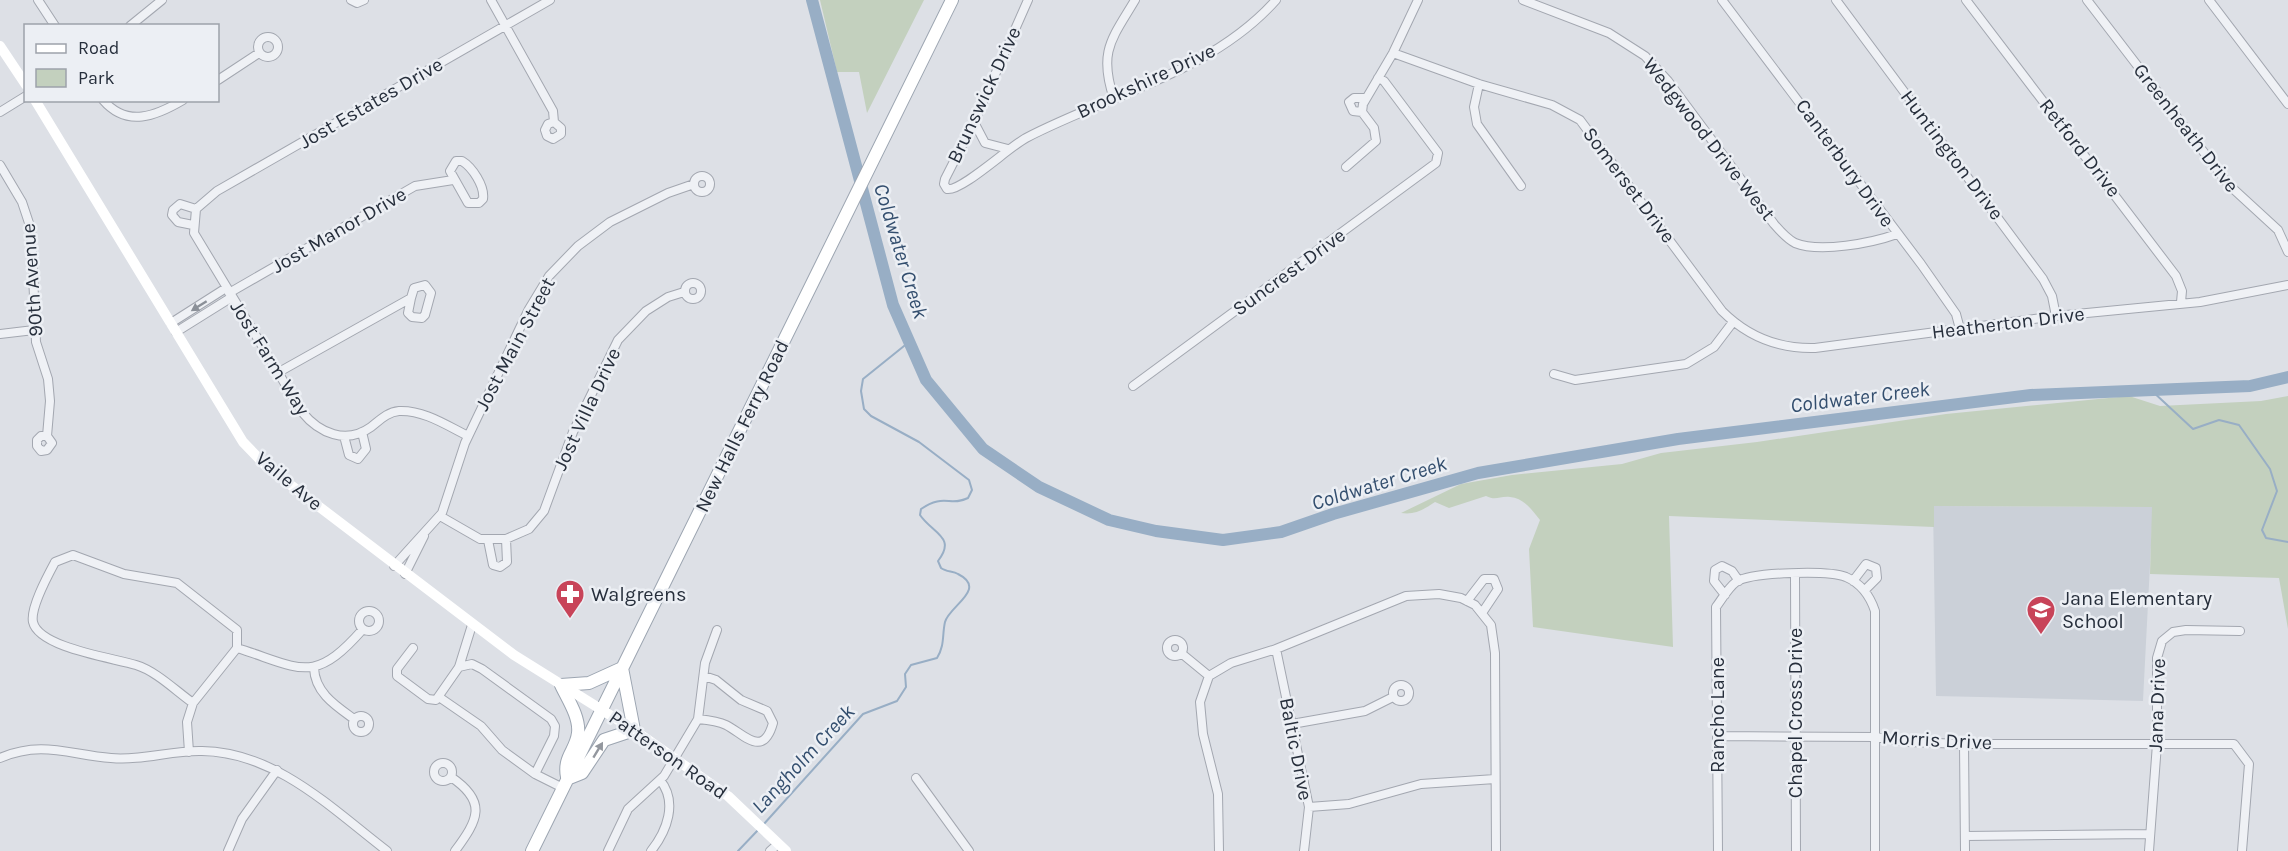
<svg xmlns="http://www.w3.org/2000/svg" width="2288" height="851" font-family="Karla,sans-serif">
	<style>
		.built { fill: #cbd0d8 }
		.green { fill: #c3d0be }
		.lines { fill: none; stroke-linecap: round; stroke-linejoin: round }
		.stream { stroke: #98aec5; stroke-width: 2 }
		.river { stroke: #98aec5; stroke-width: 12 }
		.street-casing { stroke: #a3a7b0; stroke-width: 10 }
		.primary-casing { stroke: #9ca5b1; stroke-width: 14 }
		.street { stroke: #eff1f5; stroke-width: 8 }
		.secondary { stroke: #fff; stroke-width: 10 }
		.primary { stroke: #fff; stroke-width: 12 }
		.oneway { fill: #8b9098 }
		.oneway2 { fill: #93979e }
		.labels { text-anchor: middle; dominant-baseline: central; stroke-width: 5; stroke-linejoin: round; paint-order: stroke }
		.street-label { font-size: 20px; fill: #272f3c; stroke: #eceff4 }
		.poi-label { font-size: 20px; fill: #272f3c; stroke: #eceff4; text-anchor: start }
		.water-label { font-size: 21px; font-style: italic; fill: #334e6e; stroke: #eceff4 }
	</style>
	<rect width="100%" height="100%" fill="#dde0e6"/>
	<!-- built -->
	<path class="built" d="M1933,506L2153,507L2143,701L1936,696Z"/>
	<!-- green -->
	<path class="green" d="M820,0H924L867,113L859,72H837Z
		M2129,396L2160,406L2261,401L2288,396V629L2279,578L2150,574L2152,507L1934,506V527L1669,516L1673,647L1533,627L1529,549L1540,520C1532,510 1524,498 1510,497C1499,496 1496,501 1486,496L1449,508L1435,502C1423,510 1415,515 1401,513L1461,484L1512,475L1622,464L1661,453L1757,442L1946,414Z"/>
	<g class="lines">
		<!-- stream -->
		<path class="stream" d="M2151,390L2193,429L2219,420L2239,425L2270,469L2277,491L2262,530L2266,538L2288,542
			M763,825L863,714L897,701L906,687L905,674L911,665L937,658C945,645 942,635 945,622C949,606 988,589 958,574C953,571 946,572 941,568L938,561C957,537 932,533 920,515L921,509C944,493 950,507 968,498L972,490L969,480L919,442L871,416L864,409L861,391L863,379L909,342
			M738,851L759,829"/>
		<!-- river -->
		<path class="river" d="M812,0L893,305L926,380L983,449L1039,487L1109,520L1156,531L1223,540L1281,532L1333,514L1478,473L1678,439L2031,395L2250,386L2288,377"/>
		<!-- street casing -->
		<g class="street-casing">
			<path id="street" d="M38,0L55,26
				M351,0L357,3L364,0
				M491,0L553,111L554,122L561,128V134L553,139L547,136L545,130L548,124L554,122
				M1028,0L974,122L945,179L944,184L947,189C961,192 1009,147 1026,138C1110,94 1211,73 1276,0
				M1523,0L1609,33L1645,56L1668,81L1774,224C1780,231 1787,239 1795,243C1820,253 1872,243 1897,234
				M1722,0L1921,264L1956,314L1960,329
				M1836,0L2043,279L2052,296L2056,316
				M1966,0L2176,276L2182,291L2181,302
				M2087,0L2229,185L2278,230L2288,252
				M2209,0L2288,104
				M130,26L162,0
				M258 47a10 10 0 1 1 20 0a10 10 0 1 1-20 0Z
				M1393,53L1479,84L1552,105L1580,120L1722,311C1748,337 1778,349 1815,348L2056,316L2200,302L2288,285
				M218,80L259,53
				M1479,84L1474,107L1477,124L1521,186
				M1114,99C1098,51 1112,39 1135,0
				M103,100C127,128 156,116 183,100
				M0,112L26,96
				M1362,112L1353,111L1349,102L1354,98H1366
				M974,122L985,143L1008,149
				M456,161H462C472,167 485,186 483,199L479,203H468L450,171Z
				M0,165L22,202L31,229L36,342L48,379L50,401L47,436L52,443L47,450L41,451L37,446V440L41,436H47
				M1346,167L1376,141L1374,128L1362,112L1363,104L1393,53L1418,0
				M694 184a8 8 0 1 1 16 0a8 8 0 1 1-16 0Z
				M193,225L178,222L172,215L173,210L180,204L196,209
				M685 291a8 8 0 1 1 16 0a8 8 0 1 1-16 0Z
				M229,293L415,186L453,180
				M171,323L226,288
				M176,332L232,297
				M0,334L34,330
				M279,372L411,298L414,288L425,285L431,293L425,315L422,318L412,317L408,313L411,298
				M1554,374L1575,380L1686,364L1714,347L1733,322
				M1133,386L1436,163L1438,153L1384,81L1378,78
				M344,436L349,455L358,459L366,449L362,432
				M468,436C446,425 424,410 399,411C387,412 379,421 371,427C346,445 319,433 302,412L194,233L196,209L217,191L550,0
				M440,516L480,539H506L529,529L544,511L573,432L618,340L646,311L668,297L684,292
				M488,540L493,565L500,567L507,562L506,539
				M394,566L442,513L465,443L529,309L549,276L578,246L610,222L668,193L694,184
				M405,574L424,536
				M1795,574L1796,851
				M1853,581L1866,564L1876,568L1877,578L1865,590
				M1725,595L1714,581L1715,570L1722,566L1732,571L1739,581
				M1467,601L1484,579H1494L1498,589L1482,613
				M359 621a10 10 0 1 1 20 0a10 10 0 1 1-20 0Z
				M1167 648a8 8 0 1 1 16 0a8 8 0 1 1-16 0Z
				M237,648C301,668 313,686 363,629
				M413,648L397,669V676L428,699L436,700L459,667L472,625
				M1276,649L1309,807L1304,851
				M1181,653L1209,676
				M459,667L472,664L482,669L551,719L555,726L554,736L535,774L563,788
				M314,668C315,693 336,706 354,719
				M1393 693a8 8 0 1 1 16 0a8 8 0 1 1-16 0Z
				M439,697L481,726L502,750L535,774
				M353 724a8 8 0 1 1 16 0a8 8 0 1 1-16 0Z
				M698,719C708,720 718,721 726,725C744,734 763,759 773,723L767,711L741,700L716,680L704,676
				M1292,724L1365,711L1393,697
				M1717,736L1876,737L1908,742L1964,744H2234L2249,764L2242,851
				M1964,744L1965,851
				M189,752L187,722L193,703L237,648V630L177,583L124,574L73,555L55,562C48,575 30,608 33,622C39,648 114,658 136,665C156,671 176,691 193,703
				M0,758C42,740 70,755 111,758C142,761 172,750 202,751C276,752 332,809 387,851
				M434 772a9 9 0 1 1 18 0a9 9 0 1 1-18 0Z
				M451,777C488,802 478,820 455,851
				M916,778L969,851
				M1309,807L1349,804L1421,784L1495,779
				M1965,836L2149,834
				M228,851L242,819L277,770
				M608,851L628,809L664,776L698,719L705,663L717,630
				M651,851C667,831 678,802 660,780
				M770,851L778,844
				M1219,851L1218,794L1203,734L1200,702L1209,676L1231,663L1276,649L1406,596L1439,594L1461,598L1475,605L1491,625L1495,653L1496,851
				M1718,851L1716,607C1722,599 1728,588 1736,582C1752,572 1828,570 1846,577C1860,583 1870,596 1875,611V851
				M2149,851L2157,744V658L2162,641L2173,632L2186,630L2240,631"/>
		</g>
		<!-- primary casing -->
		<g class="primary-casing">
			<path id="primary" d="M567,777C563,756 576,751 578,733C580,717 567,698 561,685L589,683L622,668
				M567,779L582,773L604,740L634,730L622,668
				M532,851L952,0"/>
		</g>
		<!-- street -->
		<use href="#street" class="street"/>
		<!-- secondary -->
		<path class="secondary" d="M0,46L26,85
			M35,100L243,442L267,467L514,655L634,730L728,796L786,851"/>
		<!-- primary -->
		<use href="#primary" class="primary"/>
	</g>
	<!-- one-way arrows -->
	<defs><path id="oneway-solid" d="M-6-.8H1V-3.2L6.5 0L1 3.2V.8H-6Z" transform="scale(1.5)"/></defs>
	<use class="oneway" href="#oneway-solid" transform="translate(199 306) rotate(148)"/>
	<use class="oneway2" href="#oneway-solid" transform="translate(598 750) rotate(-59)"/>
	<!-- icons -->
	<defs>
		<g id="pharmacy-pin" transform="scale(1.5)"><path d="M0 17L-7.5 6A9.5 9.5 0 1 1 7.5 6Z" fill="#c84459" stroke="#eceff4"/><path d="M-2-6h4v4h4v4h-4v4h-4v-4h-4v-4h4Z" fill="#fff"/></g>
		<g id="school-pin" transform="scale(1.5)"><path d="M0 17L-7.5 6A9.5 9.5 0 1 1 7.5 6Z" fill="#c84459" stroke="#eceff4"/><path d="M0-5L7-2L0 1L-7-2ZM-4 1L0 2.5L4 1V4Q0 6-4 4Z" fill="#fff"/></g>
	</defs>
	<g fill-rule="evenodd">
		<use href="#pharmacy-pin" x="570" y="594"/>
		<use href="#school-pin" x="2041" y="610"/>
	</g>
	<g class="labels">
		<!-- street labels -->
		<g class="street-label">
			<text transform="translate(1146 81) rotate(-25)">Brookshire Drive</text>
			<text transform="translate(984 95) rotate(-65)">Brunswick Drive</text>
			<text transform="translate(371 103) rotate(-30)">Jost Estates Drive</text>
			<text transform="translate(2186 128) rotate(52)">Greenheath Drive</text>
			<text transform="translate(1709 139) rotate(52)">Wedgwood Drive West</text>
			<text transform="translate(2080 148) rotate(52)">Retford Drive</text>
			<text transform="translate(1952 155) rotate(53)">Huntington Drive</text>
			<text transform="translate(1845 163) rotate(54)">Canterbury Drive</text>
			<text transform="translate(1629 185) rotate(53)">Somerset Drive</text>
			<text transform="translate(339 230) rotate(-30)">Jost Manor Drive</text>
			<text transform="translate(1289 272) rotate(-36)">Suncrest Drive</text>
			<text transform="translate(32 280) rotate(-94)">90th Avenue</text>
			<text transform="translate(2008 323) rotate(-7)">Heatherton Drive</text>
			<text transform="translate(515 344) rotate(-62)">Jost Main Street</text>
			<text transform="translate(270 358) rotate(58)">Jost Farm Way</text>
			<text transform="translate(587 409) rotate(-65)">Jost Villa Drive</text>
			<text transform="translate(742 426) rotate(-64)">New Halls Ferry Road</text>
			<text transform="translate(289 481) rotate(40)">Vaile Ave</text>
			<text transform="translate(2157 705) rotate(-88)">Jana Drive</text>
			<text transform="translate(1795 713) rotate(-90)">Chapel Cross Drive</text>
			<text transform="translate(1717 715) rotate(-90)">Rancho Lane</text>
			<text transform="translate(1937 740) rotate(3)">Morris Drive</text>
			<text transform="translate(1296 749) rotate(79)">Baltic Drive</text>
			<text transform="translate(668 755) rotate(35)">Patterson Road</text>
		</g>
		<!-- poi labels -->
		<g class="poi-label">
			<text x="591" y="594">Walgreens</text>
			<text x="2062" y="598">Jana Elementary<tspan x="2062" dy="23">School</tspan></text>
		</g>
		<!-- water labels -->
		<g class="water-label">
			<text transform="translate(901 251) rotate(73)">Coldwater Creek</text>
			<text transform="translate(1860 397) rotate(-7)">Coldwater Creek</text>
			<text transform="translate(1379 483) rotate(-17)">Coldwater Creek</text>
			<text transform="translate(803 759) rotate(-47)">Langholm Creek</text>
		</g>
	</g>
	<!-- legend -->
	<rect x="24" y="24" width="195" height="78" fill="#eceff4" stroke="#9da2aa" stroke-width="1.5"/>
	<rect x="36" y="44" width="30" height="9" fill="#ffffff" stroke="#9da2aa" stroke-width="1.5"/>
	<text x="78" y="54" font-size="18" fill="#272f3c">Road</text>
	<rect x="36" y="69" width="30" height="18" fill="#c3d0be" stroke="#9da2aa" stroke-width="1.5"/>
	<text x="78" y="84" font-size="18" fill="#272f3c">Park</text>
</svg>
